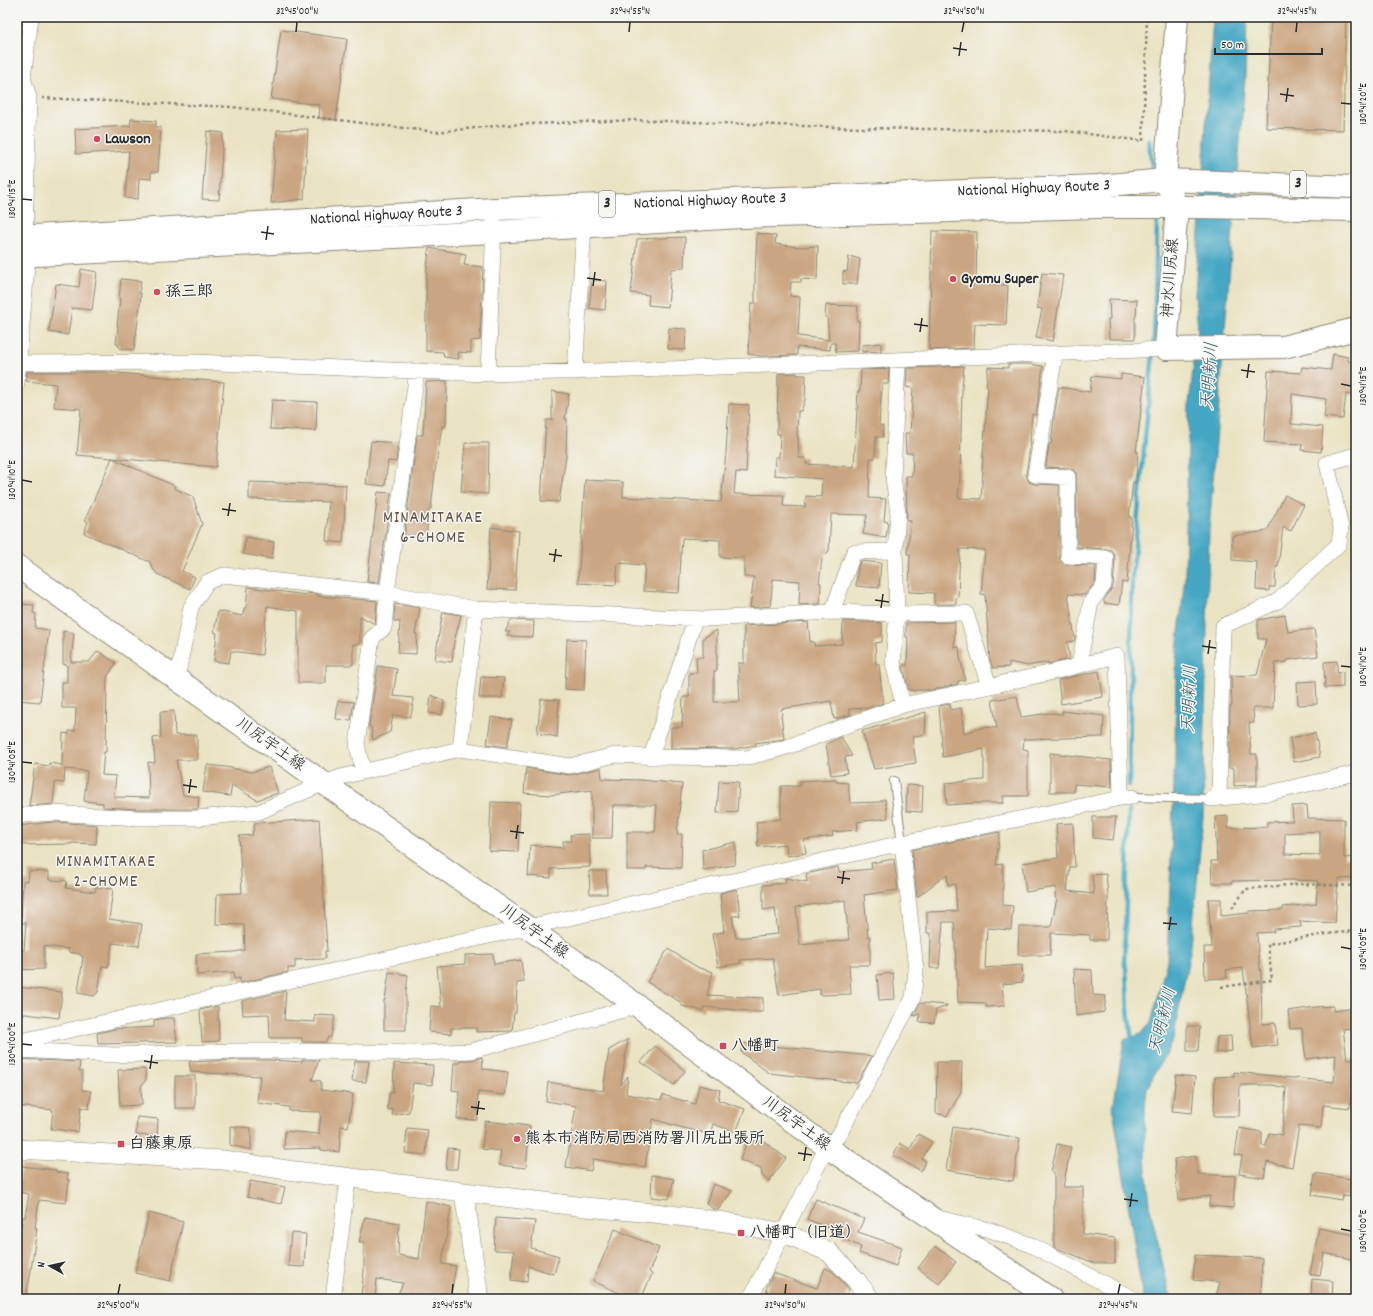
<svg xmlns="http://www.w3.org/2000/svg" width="1373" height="1316" font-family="Dekko,'Klee One',sans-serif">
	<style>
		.water { fill: #44a7c4; stroke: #386978 }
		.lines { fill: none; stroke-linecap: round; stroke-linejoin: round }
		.stream { stroke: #44a7c4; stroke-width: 4.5 }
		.building { fill: #caa581; fill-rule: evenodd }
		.service-casing { stroke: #8a8777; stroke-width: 10 }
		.minor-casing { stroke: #8a8777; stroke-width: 16 }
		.tertiary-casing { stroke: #8a8777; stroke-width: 20 }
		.secondary-casing { stroke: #8a8777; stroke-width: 24 }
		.trunk-casing { stroke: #8a8777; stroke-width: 24 }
		.path { stroke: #8a8777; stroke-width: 2.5; stroke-dasharray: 3 3; stroke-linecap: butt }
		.service { stroke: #fff; stroke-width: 8 }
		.minor { stroke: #fff; stroke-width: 15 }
		.tertiary { stroke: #fff; stroke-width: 19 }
		.secondary { stroke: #fff; stroke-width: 22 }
		.trunk { stroke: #fff; stroke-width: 22 }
		.ticks { fill: none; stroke: #2b2b2b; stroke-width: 1.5 }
		.poi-dot { fill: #d1495b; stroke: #f6f6f2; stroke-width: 1.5 }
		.labels { text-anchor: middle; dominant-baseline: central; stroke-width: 3; stroke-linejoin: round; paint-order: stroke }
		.shield { fill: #f6f6f2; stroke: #686867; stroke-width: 1 }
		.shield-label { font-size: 15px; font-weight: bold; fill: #2b2b2b }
		.poi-label { font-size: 16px; font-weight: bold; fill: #2b2b2b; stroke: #f6f6f2; text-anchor: start }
		.street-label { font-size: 16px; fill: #2b2b2b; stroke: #f6f6f2 }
		.water-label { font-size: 17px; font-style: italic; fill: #355d68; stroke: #f6f6f2 }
		.neighbourhood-label { font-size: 17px; letter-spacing: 1px; fill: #635649; stroke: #f6f6f2 }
		.neatline { fill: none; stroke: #2b2b2b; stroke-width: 1.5 }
		.ticks-label { font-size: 10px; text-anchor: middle; fill: #2b2b2b }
	</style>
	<rect width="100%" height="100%" fill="#f6f6f2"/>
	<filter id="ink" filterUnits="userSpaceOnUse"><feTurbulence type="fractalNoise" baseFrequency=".025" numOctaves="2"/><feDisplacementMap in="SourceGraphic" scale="8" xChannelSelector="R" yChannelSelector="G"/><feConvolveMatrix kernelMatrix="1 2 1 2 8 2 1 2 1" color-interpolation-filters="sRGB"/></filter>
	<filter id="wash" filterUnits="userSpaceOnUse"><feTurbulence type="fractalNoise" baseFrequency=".012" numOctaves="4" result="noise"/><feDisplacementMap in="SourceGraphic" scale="16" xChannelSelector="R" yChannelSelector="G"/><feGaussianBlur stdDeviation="0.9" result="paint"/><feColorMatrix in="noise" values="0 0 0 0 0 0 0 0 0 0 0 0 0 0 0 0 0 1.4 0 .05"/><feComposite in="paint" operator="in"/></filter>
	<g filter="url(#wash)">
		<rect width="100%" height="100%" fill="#eae3c3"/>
		<!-- water -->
		<path class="water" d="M1213,17H1247L1245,78L1209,530L1203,817L1191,946L1173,1040L1147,1088L1145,1109V1159L1151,1213L1171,1299H1143L1113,1109L1124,1040L1141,1034L1151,1023L1167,961L1175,757L1176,661L1185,576L1189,403L1198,330L1195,295Z"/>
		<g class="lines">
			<!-- stream -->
			<path class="stream" d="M1149,141L1152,167
				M1129,785L1132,578L1154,341L1157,224
				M1129,810L1124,963L1126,968L1128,1010L1132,1042"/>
		</g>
		<g id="blocks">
			<!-- building -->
			<path class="building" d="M1271,17H1346L1343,130L1266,128Z
				M281,30L347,39L336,120L319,118L320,105L271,99Z
				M131,119L156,121V127H161L158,172H151V179L139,178L138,199L125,198L129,151L76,154L75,129L130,126Z
				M308,129L304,199L271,203L277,130Z
				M207,131L223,133L219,200L202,199Z
				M932,231L977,232L976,284L1008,285L1006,325L975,324L974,348L929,350Z
				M757,233L776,236L775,244L800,247L818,246L817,280L801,279V282H791L790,296L800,297L798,336L829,340L827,317H825L826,305L858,306L857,321H859L858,351L836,352L835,343H831L830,350L797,347V355L761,356L748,354L751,303H755V275Z
				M685,237L684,268L671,269L668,307L648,305L649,295L631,293L637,239Z
				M429,248L466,254L464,265L483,267L480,340L471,341V353L458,352L459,359L444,357L443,352L426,351V279Z
				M849,256L860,259L857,284H843V271L847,272Z
				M81,269L97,272L92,310L72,308L68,335L49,332L56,284L79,287Z
				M1042,273L1063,275L1053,341L1036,338L1042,309L1037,308Z
				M121,279L141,281L139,293H141L140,305L134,350L119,348V345L116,344L118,326H117L120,299H119Z
				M592,280L607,281L605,310L589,308Z
				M1109,299L1137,300L1136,317H1135V339H1109L1108,319H1110Z
				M669,328L686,329L685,350L668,349Z
				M881,343V351L862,352V345Z
				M1333,354L1348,357V361L1356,362V395L1346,394L1343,419L1324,417L1326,399L1292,394L1291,424L1323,427L1321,452L1301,450L1302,444L1264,442L1268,371L1301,373L1302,367L1331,370Z
				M1008,364H1029L1043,366L1036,415L1032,414L1030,442H1031L1026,474L1027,478L1029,482L1034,484L1059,485V556L1060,561L1064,564L1068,565L1096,566L1095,582L1085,595L1068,594L1075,639L1074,641L1067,642L1070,659L1048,664V662L1028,666L1009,662V667L993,668L990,660L985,595L981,594L985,550L960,549L958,598H956V604H934V593L909,592L910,554H907L911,521H907L906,476H912L913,453H906L905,433H910L913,388L906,387L907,370V368L964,366L962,388L960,479L958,498L981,499L983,471H982L988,387H986L988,367L1008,368Z
				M889,369L888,384H882L879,425L883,426V437H876L875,458H870L869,498L886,499L884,521L888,522L886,538L863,534L867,515L831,514L829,551L822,558L819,583H821L820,604L799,605L800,581L773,579L770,606L750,608L754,577H744V558L720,557V540L682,538L679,593L643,591L645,565L618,563L616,585L578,583L585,480L623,482V497L721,502L726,452L729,404L749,405L746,473L736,472L734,494L784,495L783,506L805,507L806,496L821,497L822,479L774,475L775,457H779L780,434H777L778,374L797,373V375H806L805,400L801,411H798L797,436H798L799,458H806V464L854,467L858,391H860L861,370Z
				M27,372H106L224,382L216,467L77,455L81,409L54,407L56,384L26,381Z
				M1121,374L1145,377L1136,452H1138L1136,483L1133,482L1129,517L1132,518L1127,583L1122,582L1119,605L1104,603V600L1111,590L1113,586L1115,559L1114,554L1111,550L1106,549L1077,547L1076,473L1073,470L1069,468L1046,467L1049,444H1051L1054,418L1059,387L1090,392L1092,376L1121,379Z
				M447,381L446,426H442L435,472L431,509H429L426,538L404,537L417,435H423L426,382Z
				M552,391L569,394L565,419H567L566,456L559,502L541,501L546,420H552Z
				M272,400L317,402L316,431L270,429Z
				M371,441L398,443L396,462L388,461L385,486L366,484Z
				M465,443H489L488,494L461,492Z
				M112,458L175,486L174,488L193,497L202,524L182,571L195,577L190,589L157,574L153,569L150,562L84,533L88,522L85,520Z
				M249,482L346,485L343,543L326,541L329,502L249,499Z
				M378,492L391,493L379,583L367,582Z
				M1285,495L1304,505L1291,531L1283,527L1278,567H1276L1275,587H1269V591L1256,590L1257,562L1232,560V536L1267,531Z
				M491,527L519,531L515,590L487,589Z
				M246,537L274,542L272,559L243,554Z
				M860,561L881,563L879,588L856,586L858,567Z
				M248,587L306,595V593L318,594V596L377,601L375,624L360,616V644H353V665H326V683H298V611L267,606L262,655L231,651L229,663L214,661L217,633L214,632L218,611L243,616L244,608H246Z
				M19,604L34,605L33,613L36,614L35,628L49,630L40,702L17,700V612L18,613Z
				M395,604L420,608L415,634H417L416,654L398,653L400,622L394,621Z
				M443,612L461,615L454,642L452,662L435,660L439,633Z
				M1285,615L1288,632L1314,629L1318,656L1287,660V662L1275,663L1273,708H1253L1254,723H1249L1251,754H1257V785L1234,786V768H1229L1230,706H1232L1231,676L1257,675L1266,639H1258V620Z
				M511,620L534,621L533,637L507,636L510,632H505Z
				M843,621L882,623V642L875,643L876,664H879L883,703L867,708L849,709L850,715L834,719L831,701L781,709L782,714L781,715L784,739L755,743L756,745L734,749L671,748V727H682L683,697H689V673H697L696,657H703V638L717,630V671H714V702H740L738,663H744V626L808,622L810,642H814V646L842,644Z
				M955,622L954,648L959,647L960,657L965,680L958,681V684L932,690H909L903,667V665H907L908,637H906V623Z
				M63,631L74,633L71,662H89L98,651L116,663L107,677L106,752H104L102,775L116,776L114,797L149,798L148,762L155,763L153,738L161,737L160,712L174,711L175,735H197V760H176L183,795L199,797L198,809H138L103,807V803L84,801L87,771L65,769L64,783L55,782L53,804L29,806L35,764L49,766V763L62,765L63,733L69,734V731H75L76,708H62V682H67V665L63,664Z
				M567,639L586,640L584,690L565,689Z
				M1337,661V673L1343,672V687L1325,688L1324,662Z
				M378,666L397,669L393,696L413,698L412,711L410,717L393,715L390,732L373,740L371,727L369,726Z
				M1099,671L1103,697L1061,704L1058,680Z
				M481,677L504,678L502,698H479Z
				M1316,681L1317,704L1298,705L1297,682Z
				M431,695L444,701L442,715L429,713Z
				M1017,696L1021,717L1050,713L1063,714L1062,711L1104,716L1103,737L1024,739L1023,749L1028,750V796H1003V803H976L947,805L945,783L984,780V749L943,757L939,706L950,704L951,710L961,708L964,733L984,727L997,728L992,700Z
				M541,699L559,700L557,737L537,733Z
				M338,701L354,702L351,720L336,719Z
				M926,712L925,734L912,737L916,763L874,769L862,731Z
				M491,717L512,720L507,747L487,744Z
				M1315,733L1320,757L1294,762L1290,738Z
				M841,737L852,756L845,757L847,773L831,775L826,744Z
				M1050,753L1111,760L1112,787L1074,784V792H1050Z
				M207,765L226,767L252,772L269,767L278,793L257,800L232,785L230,796L203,792Z
				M526,768L569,775L601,768L602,779L641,780L682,784L677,834H682L681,868L646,867V870H627V832H655L657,805H613L612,838H592V790L551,795L524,793Z
				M836,779V782L848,783L850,803L879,802L885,799L888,818L857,822L858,830L832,832L833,836L804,840L806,853L787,856L786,844L758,847L756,822L781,819V786H800V781Z
				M719,781L739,782L737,812L717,813Z
				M907,785L923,786L922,812L906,811Z
				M491,802L520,803L518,852L489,851Z
				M1307,805L1308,818L1344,819V858L1356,857V878L1338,879L1335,923L1300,921L1301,927L1274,929V932L1257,933L1258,952L1261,975L1262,1024L1275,1023L1278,1045L1253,1048L1243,968L1226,970L1227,978L1205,979L1204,947H1212L1208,899H1221V916L1249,913V911L1283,910V907L1316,904L1318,881L1295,880L1232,881V883H1212L1211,861H1217L1215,817L1228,816V828L1267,827V822L1293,821L1292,806ZM1320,831V855L1285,854V833Z
				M1093,817H1116L1113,840L1093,838Z
				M319,819L327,951H325V959L295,960V968H288V972L240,983V978L234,979V972L197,975L196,954L234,952L245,950L244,925L216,924L217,894L242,893L239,836L252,835L255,823Z
				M53,822L97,825L96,844L71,843V844L17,845V826Z
				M1073,823L1075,867H1070L1067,891L1094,894L1092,875L1106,874L1108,895L1107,940H1090V935L1051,933L1050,955H1018L1019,927H1051L1057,898H1055L1056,887L1026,892L1022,863L1058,858L1056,824Z
				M1000,832L996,865L1003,864V905L1013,906L1011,930L987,928L985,968L1022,965L1023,982L1002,984L1004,1006L986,1007V1003L958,1002L954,922H943L939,968H930L931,933H927V912L957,911L955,884L948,885L947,874L917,897L912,850Z
				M589,834L590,867L551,869V878L528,876L530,845L563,848V841H571L570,835Z
				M736,842L735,865L703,870L702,850Z
				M894,859L898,890L864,895L868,937L870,936V965H849L851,994L820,995V989L779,995L773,958L740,960L741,963L718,967L712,934L724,932L720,893L737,889L740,916H732L736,938L778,934L775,908L763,910V885L786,883L785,878H787L807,882L806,874L838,867L839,872L872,869L871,863ZM845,900L849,940L800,945L796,907Z
				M29,871L49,872V880L67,881L66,888L95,892L96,887L113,889L109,919L142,924L139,946L112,943L109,965H108V967L102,966L98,992L94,996L78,993L83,957L80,955V954L68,952L69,949L44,946V969L17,970V950H24L26,923H21L23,881H28Z
				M589,871H606L607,894H590Z
				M668,949L699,968L713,972L707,995L763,998V1012H748V1011L704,1007L703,1011L682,1006V1003L647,982Z
				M493,954L494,964L521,960L524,982L517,983L516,1013H514L512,1031L476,1032V1028H451V1034L429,1032L431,1006L441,1007L437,966L465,964V955Z
				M1074,969L1092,970L1093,995L1106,996L1104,1012L1076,1016Z
				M389,972L408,975L406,991V1030H384V1000H385Z
				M893,973L895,999L879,1000L877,975Z
				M17,987L62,992L59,1018L17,1013Z
				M286,991L284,1020L315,1022V1015L335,1016L331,1037H328L326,1042H302V1038H270L269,1014L243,1015L242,1001Z
				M920,1003L947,1005V1006L936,1010L934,1023L919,1022L920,1014L913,1016Z
				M218,1006L219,1041L202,1042L200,1010Z
				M1333,1006V1011L1356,1008V1028L1343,1029L1347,1059H1356V1084H1352L1350,1108L1323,1105L1321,1128L1299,1126L1292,1167L1267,1162L1264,1178L1239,1174L1242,1156L1235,1155L1239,1128L1262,1132V1146H1266L1269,1133L1282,1135L1286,1088L1272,1085H1240L1239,1116H1214L1215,1077L1234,1076V1072L1334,1082L1336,1055L1306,1059L1302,1028L1290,1029L1288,1011L1316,1007Z
				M167,1018H174L177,1042L98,1044L97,1033L115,1029L154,1027V1020Z
				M1187,1026H1200L1198,1051H1187Z
				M1231,1036L1232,1051L1216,1053L1217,1037Z
				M628,1039L621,1085L628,1076L626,1094L661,1100L663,1095L695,1104L699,1085L720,1090L718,1100L745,1109L736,1132L713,1124L710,1134L683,1128L653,1119L645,1167L593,1159L591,1171L566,1167L576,1106L546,1101L548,1082L603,1091L609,1050Z
				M742,1043L872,1056L857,1083L769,1073L741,1052Z
				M655,1046L685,1071L674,1085L641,1062Z
				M482,1057L483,1069L508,1072L505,1095L478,1092L477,1120L457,1119L459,1091L452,1090L454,1063H460V1060H472Z
				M17,1059L80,1062L79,1071H82V1090L91,1091L89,1109L81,1107L78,1132L51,1129L53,1110L17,1106Z
				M235,1060H270L302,1062V1060H319L312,1080L321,1081V1090L353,1094L348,1127L341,1126L339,1152L321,1150V1148L284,1149L285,1131L319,1134L321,1112L289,1111V1107L257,1103L260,1076L191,1072L189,1062Z
				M355,1061H369L366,1082L352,1081Z
				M937,1062H962L961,1092L947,1116L936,1113Z
				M394,1063L433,1065L432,1085L413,1083L409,1112L392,1115L393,1110L387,1109L390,1092L393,1093Z
				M145,1069L146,1080L141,1086L142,1105L120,1106L118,1070Z
				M1176,1075L1195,1077L1192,1113L1172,1111Z
				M175,1076H195V1108H175Z
				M137,1117L158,1119L157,1136L136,1135Z
				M485,1121L530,1126L526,1168L499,1165L501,1151L482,1149Z
				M230,1126L251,1128V1150L230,1145Z
				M953,1127L1020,1138L1013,1181L946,1170Z
				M407,1128L428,1130L426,1155L405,1153Z
				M918,1134L932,1142L922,1159L926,1161L921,1171L893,1155L900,1143L910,1149Z
				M762,1140L786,1158L769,1181L762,1176L761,1168L740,1160L746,1143Z
				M1057,1144L1071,1147L1063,1187H1083V1234L1115,1238V1263H1094L1054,1247V1172H1051Z
				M448,1148L459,1149L457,1169H446Z
				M1196,1156L1198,1174L1235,1176L1233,1208L1209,1206L1210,1196L1178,1200L1174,1159Z
				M21,1166L56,1170V1172L68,1174L67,1180H69L66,1203L39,1200L35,1228H37L30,1277L25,1299H17V1240H18L23,1217H25L29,1194L18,1192Z
				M1315,1173L1356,1180V1197L1342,1196L1341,1200L1312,1195Z
				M652,1175L674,1179L669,1199L651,1197Z
				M250,1181L285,1187L281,1204L247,1197Z
				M713,1184L732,1191L718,1210L713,1209L706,1204Z
				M816,1199L864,1219L858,1232L902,1247L896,1266L859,1253L861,1247L842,1238L843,1234L807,1219Z
				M426,1201L451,1207L442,1264L456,1266L450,1299H396L403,1283L377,1279L375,1298L361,1296L364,1271V1242H359L365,1217L399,1223L398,1255L419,1259Z
				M149,1213L183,1222L170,1281L135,1273Z
				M496,1218L535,1221L531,1248L559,1256L554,1274L528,1266L527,1282L511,1280L514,1251L494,1250Z
				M1319,1228L1356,1235V1260L1324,1253L1320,1276L1310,1274Z
				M615,1229L659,1248L649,1272L652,1274L641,1299H625L626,1296L593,1281Z
				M291,1233L306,1234L304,1267L288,1266Z
				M935,1246L956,1262L939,1284L918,1268Z
				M1195,1255L1262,1258L1261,1299H1215L1220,1282L1193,1280Z
				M825,1268L832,1271L849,1289L844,1299H765L768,1291L766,1290L773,1273L817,1288Z
				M1312,1279L1333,1281L1332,1299H1311Z"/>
		</g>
	</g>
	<g filter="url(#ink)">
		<use href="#blocks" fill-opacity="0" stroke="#8a8777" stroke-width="1"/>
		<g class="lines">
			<!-- service casing -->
			<g class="service-casing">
				<path id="service" d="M894,781L902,843
					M1132,797L1211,799"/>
			</g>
			<!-- minor casing -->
			<g class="minor-casing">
				<path id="minor" d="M1055,355L1035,475L1068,477V556L1106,558L1104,585L1091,602L1079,665
					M898,361L893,477L898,514L895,551L897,614L893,662L903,705
					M17,363L194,362L488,374L668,369L1166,349
					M575,372L584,226
					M488,374L494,223
					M17,383L28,255L25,237L29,97L23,78L31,17
					M832,612L854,552L895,551
					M177,679L191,607L207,582L224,575L387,593L476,609L706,619L832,612L897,614L966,613L989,686
					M460,749L476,609
					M651,757L695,619
					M363,771L357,744L372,638L384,628L387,593L417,371
					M1219,798L1223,626L1278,601L1339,544L1341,528L1327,463L1356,455
					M1211,799L1269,793L1356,773
					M17,817L24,815L53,813L138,818H198L259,812L324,783L341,777L460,749L570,766L615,755L659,757L746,758L787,747L903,705L1049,673L1117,656L1121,798
					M17,1042L902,843L1121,798L1132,797
					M17,1050L115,1055L235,1051H310L421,1053L471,1051L638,1006
					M938,1218L990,1230L1031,1245L1134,1299
					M333,1299L348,1178
					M750,1299L827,1147L839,1135L913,998L916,970L902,843"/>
			</g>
			<!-- tertiary casing -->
			<g class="tertiary-casing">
				<path id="tertiary" d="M17,1149L223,1160L287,1170L585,1207L654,1213L725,1222L784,1233L829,1252L856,1280L870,1299
					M464,1192L479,1299"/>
			</g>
			<!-- secondary casing -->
			<g class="secondary-casing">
				<path id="secondary" d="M1177,17L1165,180L1177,207L1166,349L1283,347L1356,329
					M17,566L527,927L638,1006L827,1147L1051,1299"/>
			</g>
			<!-- trunk casing -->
			<g class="trunk-casing">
				<g id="trunk">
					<path id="s1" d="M17,237L495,209L1098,186L1165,180L1356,187"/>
					<path d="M17,256L494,232L740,217L1096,207H1196L1356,210"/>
				</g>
			</g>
			<!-- path -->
			<path class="path" d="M42,98L232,107L436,132L504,125L636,120L861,128L1065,131L1143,141L1147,17
				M1232,908L1246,889L1299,884L1356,886
				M1221,987L1272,980L1268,944L1326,934L1356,931"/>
			<!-- service -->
			<use href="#service" class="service"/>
			<!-- minor -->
			<use href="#minor" class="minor"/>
			<!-- tertiary -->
			<use href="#tertiary" class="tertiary"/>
			<!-- secondary -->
			<use href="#secondary" class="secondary"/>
			<!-- trunk -->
			<use href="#trunk" class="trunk"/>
		</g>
	</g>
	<!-- ticks -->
	<path class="ticks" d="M296,32L297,22M629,32L630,22M962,32L964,22M1296,32L1297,22M953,48L967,50M959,56L961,42M1280,94L1294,96M1286,102L1288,88M1341,103L1351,104M22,199L32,200M261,232L274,234M266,240L268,226M587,278L601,280M593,286L595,272M914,324L928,326M920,332L922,318M1241,370L1255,372M1247,378L1249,364M1341,384L1351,386M22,480L32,482M222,509L236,511M228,516L230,503M549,554L562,556M554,562L556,549M875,600L889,602M881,608L883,594M1202,646L1216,648M1208,654L1210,640M1341,666L1351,667M22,762L32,763M183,785L197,787M189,793L191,779M510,831L524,833M516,839L518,825M837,877L850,879M842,884L844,871M1163,923L1177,924M1169,930L1171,917M1341,947L1351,949M22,1044L32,1045M144,1061L158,1063M150,1069L152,1055M471,1107L485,1109M477,1115L479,1101M798,1153L812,1155M804,1161L806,1147M1124,1199L1138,1201M1130,1207L1132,1193M1341,1229L1351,1231M118,1294L120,1284M452,1294L453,1284M785,1294L786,1284M1118,1294L1120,1284"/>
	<!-- markers -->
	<g class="poi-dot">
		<circle cx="97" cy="139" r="4"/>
		<circle cx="953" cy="279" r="4"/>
		<circle cx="157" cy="292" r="4"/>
		<rect x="719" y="1042" width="8" height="8" rx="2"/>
		<circle cx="517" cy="1139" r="4"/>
		<rect x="117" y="1140" width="8" height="8" rx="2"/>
		<rect x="737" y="1229" width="8" height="8" rx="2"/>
	</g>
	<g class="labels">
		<!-- shield labels -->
		<g class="shield">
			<rect x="1290" y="171" width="16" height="26" rx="3"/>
			<rect x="599" y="191" width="16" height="26" rx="3"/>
		</g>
		<g class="shield-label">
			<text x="1298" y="184">3</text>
			<text x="607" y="204">3</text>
		</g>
		<!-- poi labels -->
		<g class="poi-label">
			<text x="105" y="139">Lawson</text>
			<text x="961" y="279">Gyomu Super</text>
			<text x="165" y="292">孫三郎</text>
			<text x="731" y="1046">八幡町</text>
			<text x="525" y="1139">熊本市消防局西消防署川尻出張所</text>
			<text x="129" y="1144">白藤東原</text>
			<text x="749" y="1233">八幡町（旧道）</text>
		</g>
		<!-- street labels -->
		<g class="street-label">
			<text stroke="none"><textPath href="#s1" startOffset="1018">National Highway Route 3</textPath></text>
			<text stroke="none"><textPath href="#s1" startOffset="694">National Highway Route 3</textPath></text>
			<text stroke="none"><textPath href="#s1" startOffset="370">National Highway Route 3</textPath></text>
			<text transform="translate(1171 278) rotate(-86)">神水川尻線</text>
			<text transform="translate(270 745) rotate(35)">川尻宇土線</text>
			<text transform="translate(534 932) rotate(36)">川尻宇土線</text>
			<text transform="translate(796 1124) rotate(36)">川尻宇土線</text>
		</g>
		<!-- water labels -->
		<g class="water-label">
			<text transform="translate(1211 376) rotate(-86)">天明新川</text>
			<text transform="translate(1191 699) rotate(-88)">天明新川</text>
			<text transform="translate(1164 1021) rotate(-76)">天明新川</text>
		</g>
		<!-- neighbourhood labels -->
		<g class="neighbourhood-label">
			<text x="433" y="519">MINAMITAKAE<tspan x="433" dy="20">6-CHOME</tspan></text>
			<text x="106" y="863">MINAMITAKAE<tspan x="106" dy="20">2-CHOME</tspan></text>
		</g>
	</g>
	<!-- margin -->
	<rect width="1373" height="1316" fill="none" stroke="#f6f6f2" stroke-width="44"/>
	<!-- north arrow -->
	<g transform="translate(50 1266) rotate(278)" stroke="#f6f6f2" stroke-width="3" paint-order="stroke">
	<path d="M0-3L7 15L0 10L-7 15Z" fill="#2b2b2b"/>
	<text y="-6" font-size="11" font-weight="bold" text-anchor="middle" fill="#2b2b2b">N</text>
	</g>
	<!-- scale -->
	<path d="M1215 48v6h107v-6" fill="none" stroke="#2b2b2b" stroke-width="2"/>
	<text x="1221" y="48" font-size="12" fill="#2b2b2b" stroke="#f6f6f2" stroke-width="3" paint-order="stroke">50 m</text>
	<rect x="22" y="22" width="1329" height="1272" class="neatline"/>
	<g class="ticks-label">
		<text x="297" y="14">32°45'00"N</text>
		<text x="630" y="14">32°44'55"N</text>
		<text x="964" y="14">32°44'50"N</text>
		<text x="1297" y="14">32°44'45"N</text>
		<text transform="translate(1362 104) rotate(-90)" y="4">130°41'20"E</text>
		<text transform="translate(11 199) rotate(-90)" y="4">130°41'15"E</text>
		<text transform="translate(1362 386) rotate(-90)" y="4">130°41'15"E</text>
		<text transform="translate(11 480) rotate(-90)" y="4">130°41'10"E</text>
		<text transform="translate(1362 667) rotate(-90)" y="4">130°41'10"E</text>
		<text transform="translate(11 762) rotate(-90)" y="4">130°41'05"E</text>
		<text transform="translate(1362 949) rotate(-90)" y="4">130°41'05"E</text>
		<text transform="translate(11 1044) rotate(-90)" y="4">130°41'00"E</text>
		<text transform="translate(1362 1231) rotate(-90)" y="4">130°41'00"E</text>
		<text x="118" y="1308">32°45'00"N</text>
		<text x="452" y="1308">32°44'55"N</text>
		<text x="785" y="1308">32°44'50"N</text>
		<text x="1118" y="1308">32°44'45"N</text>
	</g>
</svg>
